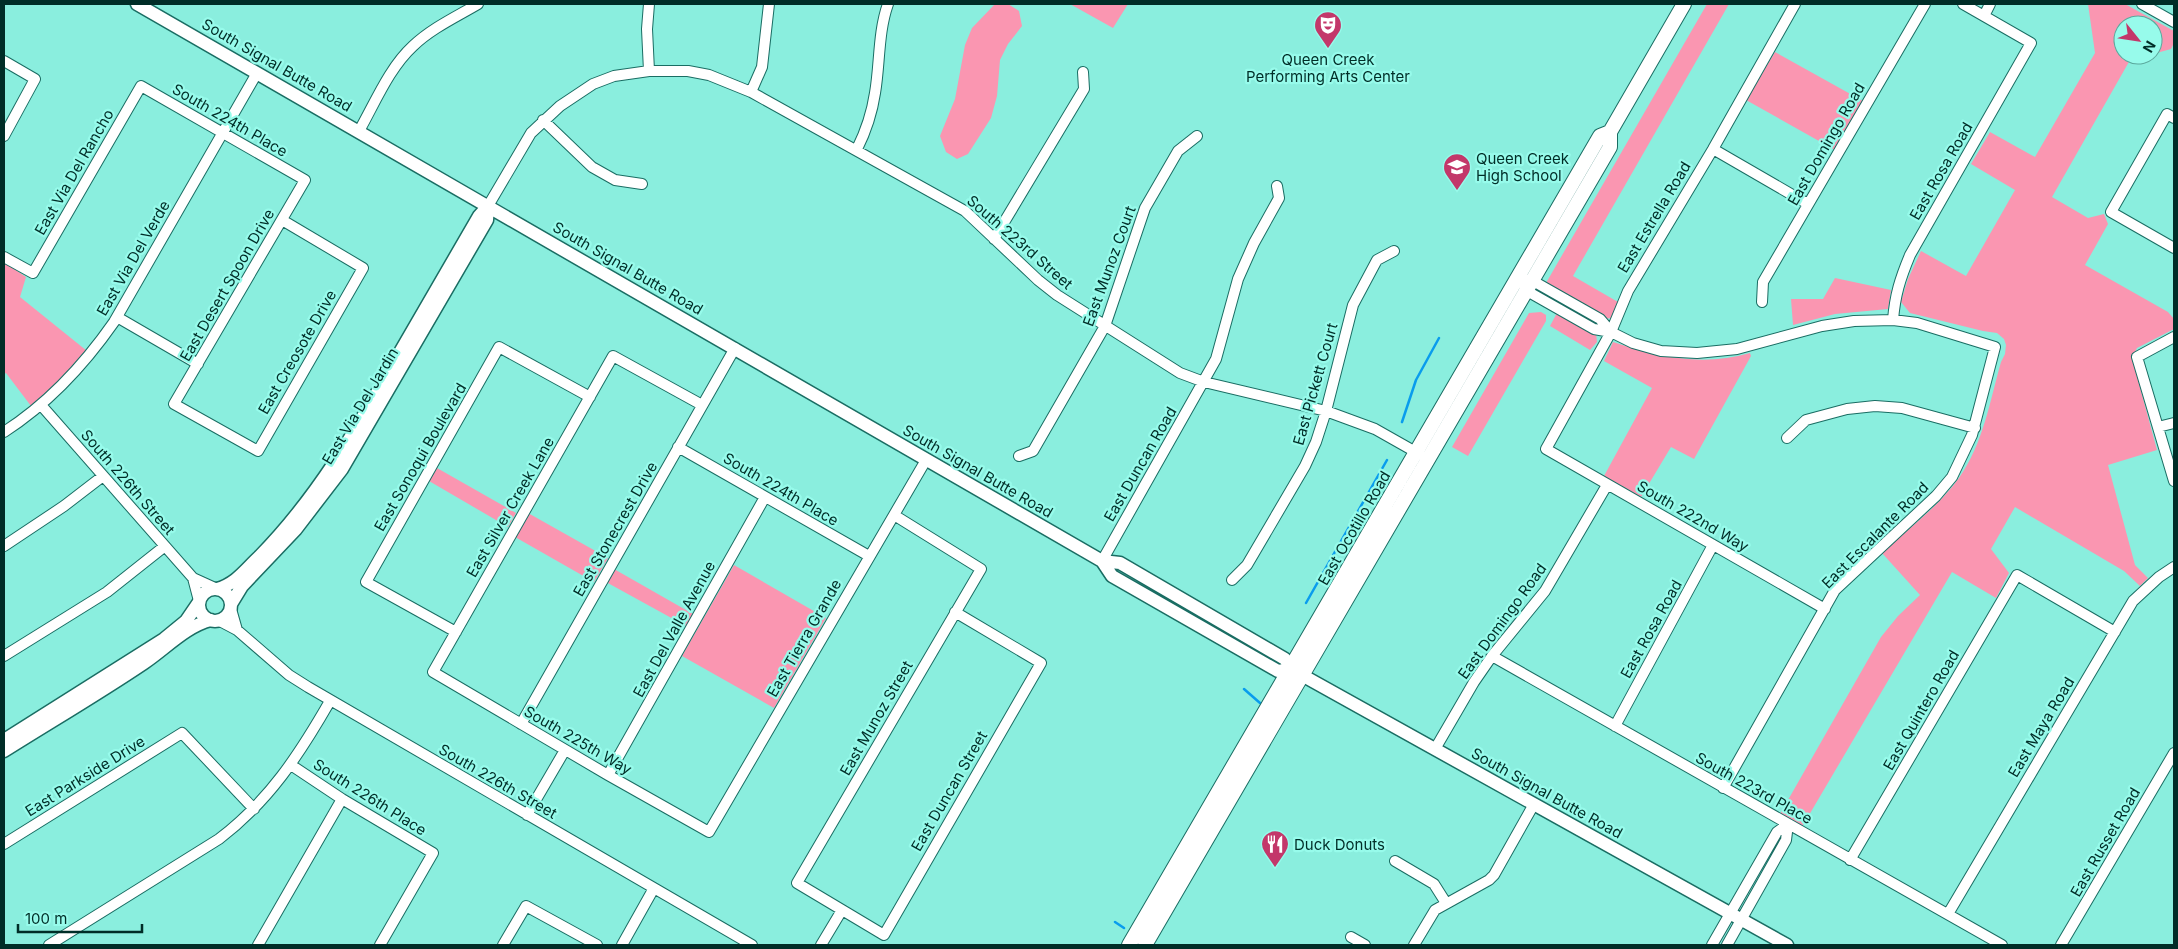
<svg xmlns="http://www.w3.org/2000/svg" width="2178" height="949" font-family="Inter,sans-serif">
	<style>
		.green { fill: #fa96b1 }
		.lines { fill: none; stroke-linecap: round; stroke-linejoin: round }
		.stream { stroke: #099ced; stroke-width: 2.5 }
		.minor-casing { stroke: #1a6d63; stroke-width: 12 }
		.tertiary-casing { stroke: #1a6d63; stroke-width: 15 }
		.secondary-casing { stroke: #1a6d63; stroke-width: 16 }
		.minor { stroke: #fff; stroke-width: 10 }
		.tertiary { stroke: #fff; stroke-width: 12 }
		.secondary { stroke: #fff; stroke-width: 14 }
		.labels { text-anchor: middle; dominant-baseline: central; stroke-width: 4.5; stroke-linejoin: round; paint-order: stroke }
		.poi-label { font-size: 15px; fill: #002d27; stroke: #97fbeb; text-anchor: start }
		.street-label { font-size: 15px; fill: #002d27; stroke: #97fbeb }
	</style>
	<rect width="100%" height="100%" fill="#8aeede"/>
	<!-- green -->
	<path class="green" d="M995,4H1008L1019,11L1022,26L1008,44L1000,60L997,96L991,118L968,154L957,159L946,152L940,136L955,99L965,45L972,28Z
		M1070,4H1128L1113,28Z
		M1707,4H1729L1573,276L1618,302L1611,318L1605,319L1546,283Z
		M2088,4H2125L2174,31V43L2171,49L2153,54V25H2123V55H2148L2130,60L2052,197L2088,218L2104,214L2108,224L2085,265L2168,312L2174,319V329L2137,348L2132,358L2157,450L2108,465L2135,565L2148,578L2140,586L2124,571L2015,507L1991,549L2009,573L1996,598L1952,572L1802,827L1780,814L1881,637L1898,616L1920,595L1882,553C1908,529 1938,507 1959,478C1983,444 1990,401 2001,362L2005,354L2006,345L2004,339L1997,333L1983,331L1910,313L1901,302L1908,279L1921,251L1966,276L2015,190L1971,164L1990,132L2035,157L2095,53Z
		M1775,52L1863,101L1835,150L1746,100Z
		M4,262L26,277L20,297L87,351L67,374L31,406L6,373L4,374Z
		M1835,278L1891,290L1888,309L1835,314L1793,325L1791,299H1823Z
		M1558,311L1596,333L1597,342L1590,350L1550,326Z
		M1541,312L1546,315V321L1468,456L1452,447L1529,313Z
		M1613,342C1658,357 1703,367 1750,353L1751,356L1694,459L1671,447L1641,497L1604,476L1652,388L1604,361Z
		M437,468L516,513L508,527L429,481Z
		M528,513L608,558L594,582L515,537Z
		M734,565L826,618L774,708L682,656Z
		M614,569L693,614L686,626L606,582Z"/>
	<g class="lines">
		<!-- stream -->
		<path class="stream" d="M1402,422L1416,380L1439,338
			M1306,603L1387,460
			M1244,689L1260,703
			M1115,922L1124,928"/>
		<!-- minor casing -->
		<g class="minor-casing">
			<path id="minor" d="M649,4L647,29L649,71
				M1795,4L1713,149L1628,291L1611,332L1546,449L1825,609
				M2142,4L2174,22
				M1984,16L1990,4
				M4,61L35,79L4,136
				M751,92L762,67L769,4
				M2174,118L2167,114L2111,212L2174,248
				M543,120L592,167L615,180L642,184
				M359,131C375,103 389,68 413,46C432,28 456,17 478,4
				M857,149C866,131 872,113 875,93C880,64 878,32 888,4
				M1713,149L1808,204
				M488,206L531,133L560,106L593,84L614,76L649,71H688L709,75L751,92L965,211L1038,280L1057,295L1180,373L1204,382L1326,411L1375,429L1421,455
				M994,239L1084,89L1083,72
				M4,257L33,273L141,86L305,180L174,404L258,451L363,268L282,220
				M1517,278L1533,281L1600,319L1611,332
				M1524,286L1527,291L1594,329L1611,332L1633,343L1661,351L1697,353L1737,349L1822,326L1854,321L1893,320L1917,323L1995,347L1972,435L1952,477L1936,496L1835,590L1723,788
				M1762,302L1763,282L1925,4
				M117,317L198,364
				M1893,320C1895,295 1900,279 1910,255L2031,43L1963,4
				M2174,337L2137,357L2174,481
				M41,405L193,578L215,588
				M702,405L613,356L433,672L608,775L709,832L926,460
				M2158,427L2174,423
				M4,432C49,403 84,365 114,322L257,73
				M1787,438L1806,420L1847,409L1875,406L1902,408L1975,428
				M678,447L869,556
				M1019,456L1033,451L1105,326L1145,208L1178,151L1197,136
				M894,515L981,569C919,673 858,778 797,883L884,935L1041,663L955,612
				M4,546L64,506L103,476
				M1102,561L1216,359L1238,279L1254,243L1279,198L1277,186
				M193,578L199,601
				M1232,580L1247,565L1305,466L1316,442L1326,411L1353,305L1377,260L1394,251
				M231,609L237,630
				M218,620L237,630L289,675L308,687L752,945
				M456,632L366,582L499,347L590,397
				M4,656L107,592L165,546
				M1492,656L2002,945
				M521,724L735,348
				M1615,726L1713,545
				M1435,749L1474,682L1492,656L1545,591L1607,485
				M291,765L342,799L433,853L380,945
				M608,775L765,497
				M527,815L565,750
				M4,844L182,733L254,809
				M1850,860L2017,575L2115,632
				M1395,861L1434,884L1446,903
				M1948,914L2133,601L2159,577L2174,567
				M1351,937L1365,945
				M49,945L219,839C269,801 299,755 330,701
				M258,945L342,799
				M503,945L526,906L597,945
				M622,945L654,888
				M821,945L842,910
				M1414,945L1435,910L1489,880L1494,875L1534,804
				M1712,945L1777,832L1788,824
				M1727,945L1786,840L1788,824
				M2061,945L2174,753"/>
		</g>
		<!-- tertiary casing -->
		<g class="tertiary-casing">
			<path id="tertiary" d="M137,4L1102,561L1112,576L1278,671L1291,669
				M1102,561L1120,563L1285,659L1291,669L1787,945
				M199 605a16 16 0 1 1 32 0a16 16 0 1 1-32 0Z
				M217,589C236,584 246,569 259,557C316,499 356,431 395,361C423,313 451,264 479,216L488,206
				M231,604L242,586L296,529L342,469L487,220L488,206
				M4,740L164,639L186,621L199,602
				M4,751C50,722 98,694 144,663C165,649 186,626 211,620"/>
		</g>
		<!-- secondary casing -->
		<g class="secondary-casing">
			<path id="secondary" d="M1129,945L1600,136L1610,132
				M1145,945L1610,147V132L1684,4"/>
		</g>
		<!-- minor -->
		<use href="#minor" class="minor"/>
		<!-- tertiary -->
		<use href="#tertiary" class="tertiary"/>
		<!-- secondary -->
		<use href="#secondary" class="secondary"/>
	</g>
	<!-- icons -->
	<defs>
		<g id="theatre-pin" transform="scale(1.4375)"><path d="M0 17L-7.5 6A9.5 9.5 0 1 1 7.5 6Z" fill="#c3376a" stroke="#97fbeb"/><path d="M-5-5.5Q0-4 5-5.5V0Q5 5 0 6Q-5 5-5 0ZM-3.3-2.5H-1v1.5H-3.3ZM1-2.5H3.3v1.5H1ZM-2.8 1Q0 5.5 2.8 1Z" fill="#fff"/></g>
		<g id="school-pin" transform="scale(1.4375)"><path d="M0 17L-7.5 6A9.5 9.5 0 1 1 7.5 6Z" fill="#c3376a" stroke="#97fbeb"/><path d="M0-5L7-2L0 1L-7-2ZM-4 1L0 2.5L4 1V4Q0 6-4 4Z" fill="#fff"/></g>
		<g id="restaurant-pin" transform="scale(1.4375)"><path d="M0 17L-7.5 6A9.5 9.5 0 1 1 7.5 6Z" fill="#c3376a" stroke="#97fbeb"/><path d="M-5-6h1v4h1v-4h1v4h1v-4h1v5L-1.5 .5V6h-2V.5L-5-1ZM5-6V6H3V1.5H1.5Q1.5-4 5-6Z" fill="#fff"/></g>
	</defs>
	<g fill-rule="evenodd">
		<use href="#theatre-pin" x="1328" y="25"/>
		<use href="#school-pin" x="1457" y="167"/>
		<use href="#restaurant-pin" x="1275" y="844"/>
	</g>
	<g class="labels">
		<!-- poi labels -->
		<g class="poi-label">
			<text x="1328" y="59" text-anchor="middle">Queen Creek<tspan x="1328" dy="17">Performing Arts Center</tspan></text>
			<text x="1476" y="158">Queen Creek<tspan x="1476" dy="17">High School</tspan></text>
			<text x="1294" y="844">Duck Donuts</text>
		</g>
		<!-- street labels -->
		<g class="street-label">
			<text transform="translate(277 65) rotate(30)">South Signal Butte Road</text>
			<text transform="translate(230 120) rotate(30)">South 224th Place</text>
			<text transform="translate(1826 144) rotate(-60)">East Domingo Road</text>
			<text transform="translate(1941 171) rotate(-60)">East Rosa Road</text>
			<text transform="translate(74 172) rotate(-60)">East Via Del Rancho</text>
			<text transform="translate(1654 217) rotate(-59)">East Estrella Road</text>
			<text transform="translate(1020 242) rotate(41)">South 223rd Street</text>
			<text transform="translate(133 258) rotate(-60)">East Via Del Verde</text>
			<text transform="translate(1109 266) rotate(-70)">East Munoz Court</text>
			<text transform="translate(628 268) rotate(30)">South Signal Butte Road</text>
			<text transform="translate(227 285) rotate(-60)">East Desert Spoon Drive</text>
			<text transform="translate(297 352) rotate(-60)">East Creosote Drive</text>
			<text transform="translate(1315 384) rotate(-74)">East Pickett Court</text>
			<text transform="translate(360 406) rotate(-59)">East Via Del Jardin</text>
			<text transform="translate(420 457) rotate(-60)">East Sonoqui Boulevard</text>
			<text transform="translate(1140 464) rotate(-60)">East Duncan Road</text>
			<text transform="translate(978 471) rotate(30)">South Signal Butte Road</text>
			<text transform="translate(128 482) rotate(49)">South 226th Street</text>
			<text transform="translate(781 489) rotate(30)">South 224th Place</text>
			<text transform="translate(510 507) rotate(-60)">East Silver Creek Lane</text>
			<text transform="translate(1693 516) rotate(30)">South 222nd Way</text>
			<text transform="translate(1354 528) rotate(-60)">East Ocotillo Road</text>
			<text transform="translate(615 529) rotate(-60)">East Stonecrest Drive</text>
			<text transform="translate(1875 535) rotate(-45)">East Escalante Road</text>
			<text transform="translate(1502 621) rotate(-54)">East Domingo Road</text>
			<text transform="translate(674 629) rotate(-61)">East Del Valle Avenue</text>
			<text transform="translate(1651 629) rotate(-61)">East Rosa Road</text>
			<text transform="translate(804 638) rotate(-60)">East Tierra Grande</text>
			<text transform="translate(1921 710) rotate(-60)">East Quintero Road</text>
			<text transform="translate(876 718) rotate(-60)">East Munoz Street</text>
			<text transform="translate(2041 727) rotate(-59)">East Maya Road</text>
			<text transform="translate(578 740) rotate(30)">South 225th Way</text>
			<text transform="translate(85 776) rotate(-32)">East Parkside Drive</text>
			<text transform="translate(498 781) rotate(30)">South 226th Street</text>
			<text transform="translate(1754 788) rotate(29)">South 223rd Place</text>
			<text transform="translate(949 791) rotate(-60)">East Duncan Street</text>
			<text transform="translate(1547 793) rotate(29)">South Signal Butte Road</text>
			<text transform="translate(370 797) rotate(32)">South 226th Place</text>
			<text transform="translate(2105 842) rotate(-60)">East Russet Road</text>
		</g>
	</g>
	<!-- border -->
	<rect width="2178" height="949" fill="none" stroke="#002d27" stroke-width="10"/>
	<!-- north arrow -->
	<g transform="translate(2138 40) rotate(120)"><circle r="24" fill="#97fbeb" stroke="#5ba99d"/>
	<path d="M0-4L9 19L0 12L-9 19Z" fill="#c3376a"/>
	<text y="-8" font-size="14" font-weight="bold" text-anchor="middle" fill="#002d27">N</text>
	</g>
	<!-- scale -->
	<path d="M18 924v8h124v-8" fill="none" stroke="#002d27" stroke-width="2.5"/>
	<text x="25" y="924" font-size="15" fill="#002d27" stroke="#97fbeb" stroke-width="4" paint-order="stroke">100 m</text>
</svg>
